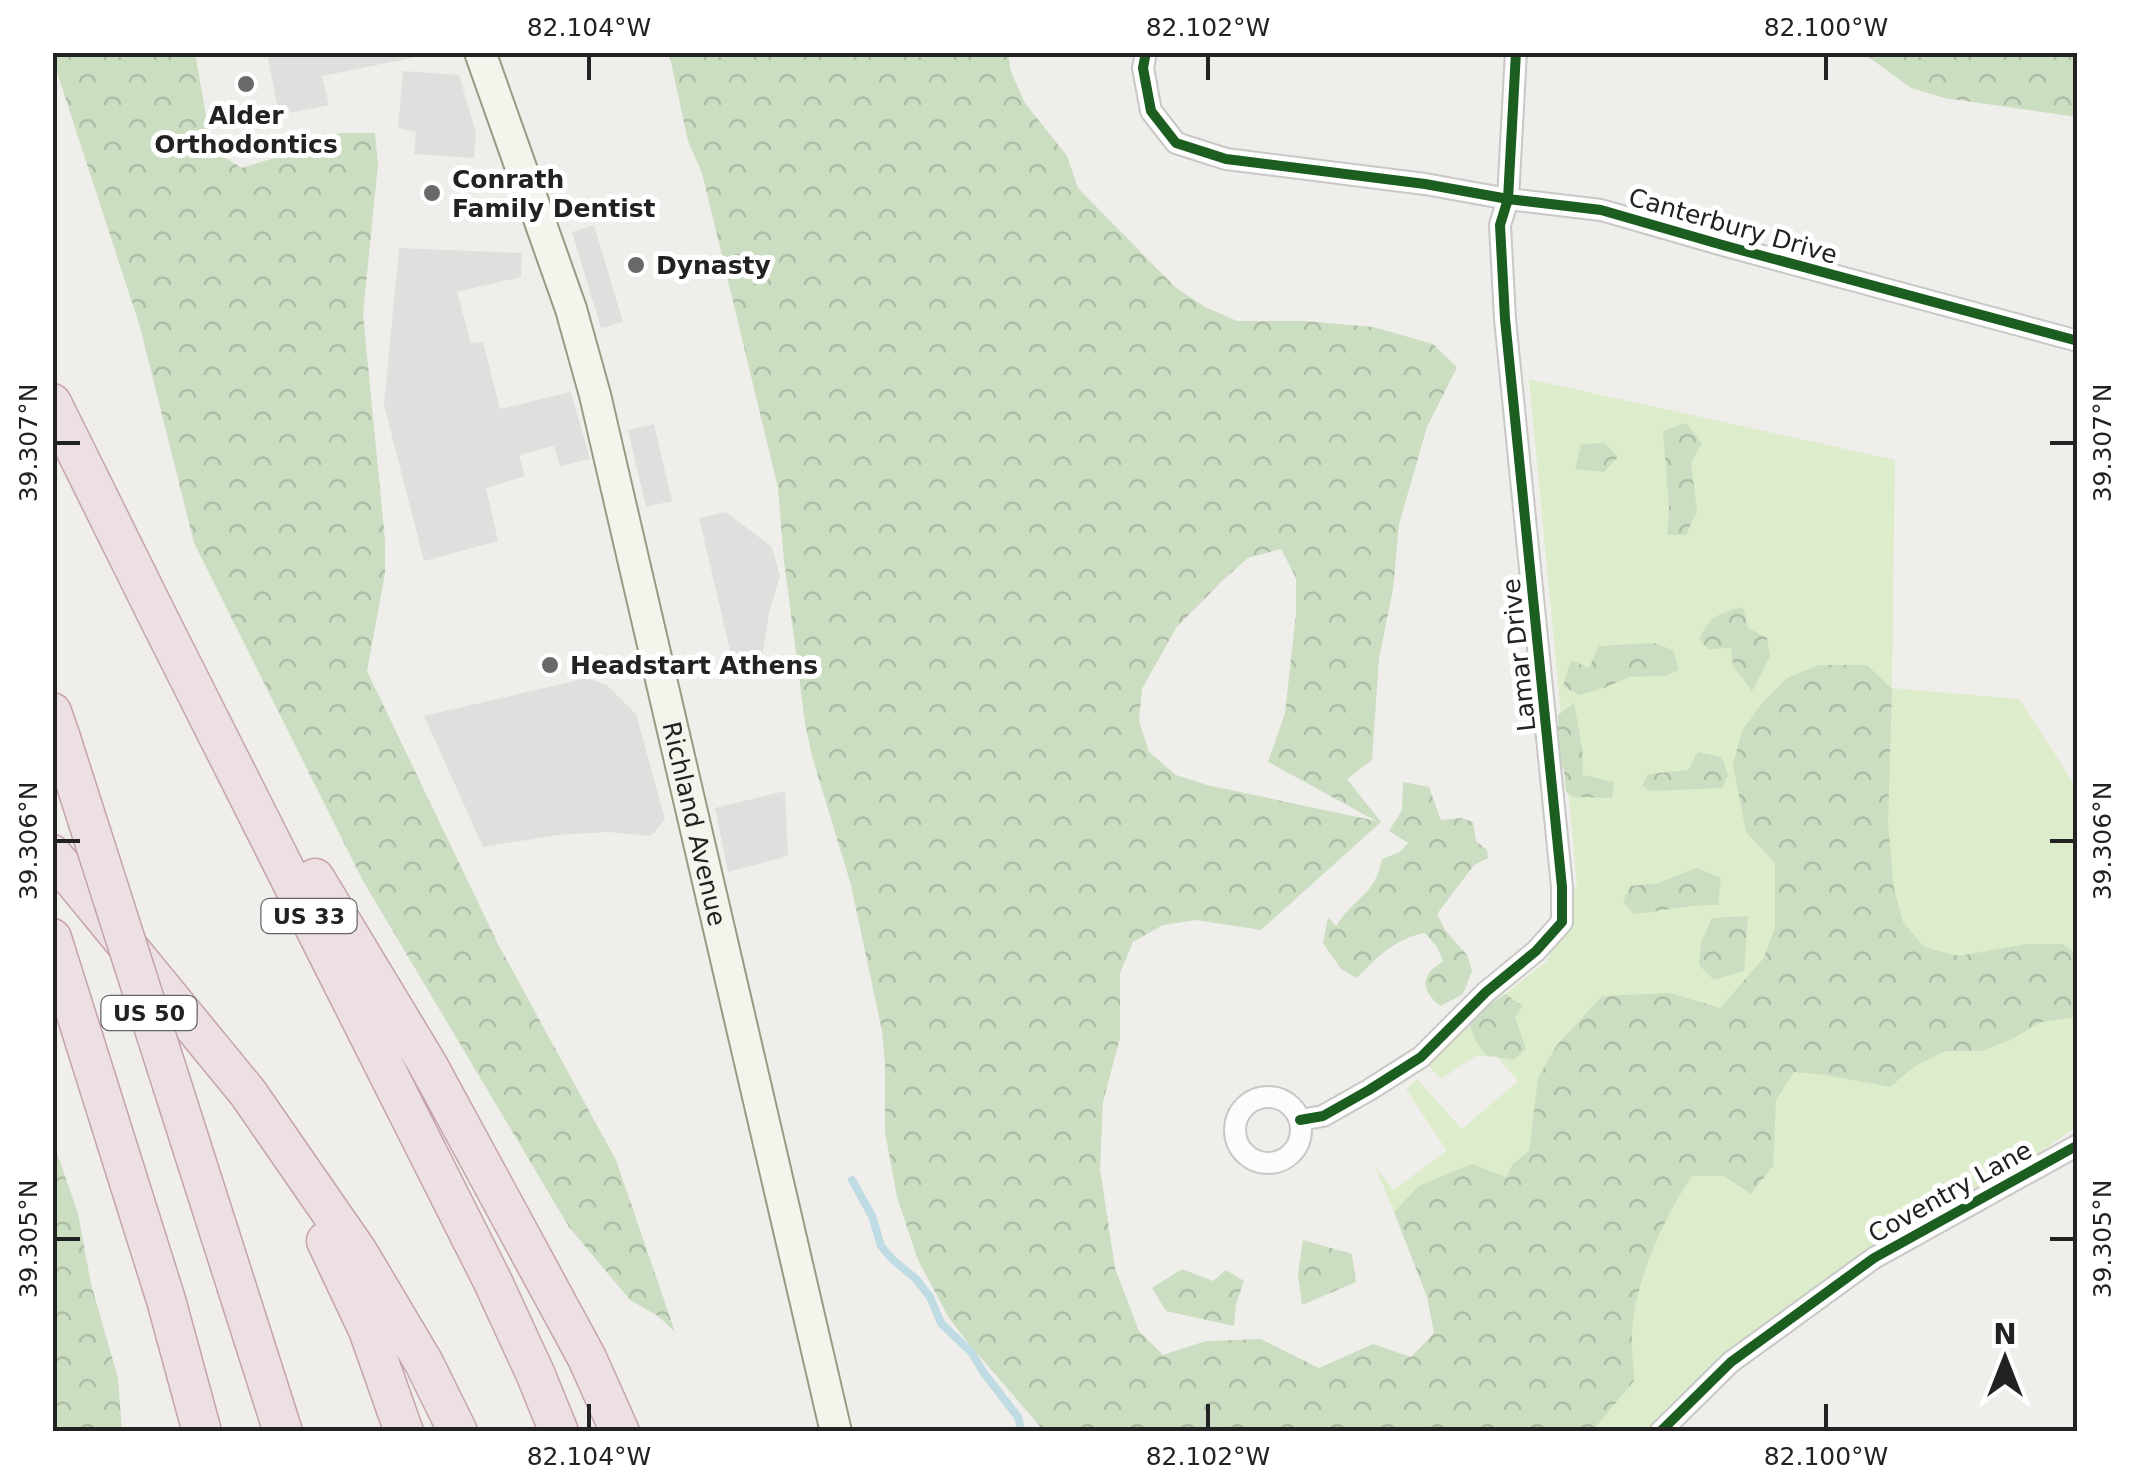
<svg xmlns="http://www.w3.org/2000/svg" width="2130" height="1484" font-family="'DejaVu Sans',sans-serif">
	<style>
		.grass { fill: #ddeccb }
		.forest { fill: url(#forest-crowns); fill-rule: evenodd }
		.parking { fill: #e0dfde }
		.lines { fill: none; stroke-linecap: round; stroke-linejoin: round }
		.stream { stroke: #bfdbe3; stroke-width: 8 }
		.minor-casing { stroke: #c9c8c7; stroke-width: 24 }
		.secondary-casing { stroke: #999a82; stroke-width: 34 }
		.motorway-casing { stroke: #c5a2ac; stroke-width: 41 }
		.minor { stroke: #fdfcfc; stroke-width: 20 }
		.secondary { stroke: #f4f4ed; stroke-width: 30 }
		.motorway { stroke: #ece0e2; stroke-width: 38 }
		.motorway-bridge-casing { stroke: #c5a2ac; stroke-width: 41; stroke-linecap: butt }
		.motorway-bridge { stroke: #ece0e2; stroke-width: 38 }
		.cycleway-casing { stroke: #fff; stroke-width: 16 }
		.cycleway { stroke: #1b5e20; stroke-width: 10 }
		.ticks { fill: none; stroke: #222; stroke-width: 4 }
		.poi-dot { fill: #6a6968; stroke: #fff; stroke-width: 4 }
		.labels { text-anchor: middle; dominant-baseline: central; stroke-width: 10; stroke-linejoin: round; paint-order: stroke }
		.shield { fill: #fff; stroke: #646464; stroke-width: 2.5 }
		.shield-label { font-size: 22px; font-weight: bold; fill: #222 }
		.poi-label { font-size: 25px; font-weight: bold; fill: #222; stroke: #fff; text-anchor: start }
		.street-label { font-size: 25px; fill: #222; stroke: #fff }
		.neatline { fill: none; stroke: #222; stroke-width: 4 }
		.ticks-label { font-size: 25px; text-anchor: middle; fill: #222 }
	</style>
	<defs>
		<pattern id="forest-crowns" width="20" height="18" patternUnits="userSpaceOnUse" patternTransform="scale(2.5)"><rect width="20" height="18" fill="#cbdec1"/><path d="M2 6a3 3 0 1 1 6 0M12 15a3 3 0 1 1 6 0" fill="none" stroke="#aebea6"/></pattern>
	</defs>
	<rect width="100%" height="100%" fill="#f0eeeb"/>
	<!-- grass -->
	<path class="grass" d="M1529,379L1895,460L1892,688L2019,699L2077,788V1126L1653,1431H1511L1394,1212L1374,1164L1393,1190L1447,1151L1406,1089L1417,1079L1462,1129L1518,1081L1497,1057L1476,1056L1441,1079L1427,1064L1505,994L1547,961L1577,883Z"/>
	<!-- forest -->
	<path class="forest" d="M52,53H195L212,150L242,168L309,147L340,133H375L378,165L363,314L385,540V574L367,671L498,944L616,1160L675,1332L658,1316L630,1300L569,1227L363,881L194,543L140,327L53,60Z
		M669,53H1008L1011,72L1025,103L1067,156L1078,188L1175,287L1205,307L1237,321H1305L1373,327L1433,344L1457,367L1427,427L1399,524L1393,589L1379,659L1372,760L1347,779L1381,822L1261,930L1196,920L1163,925L1133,942L1120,973V1038L1103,1102L1100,1169L1115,1268L1139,1331L1163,1355L1206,1341L1261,1339L1319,1368L1373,1344L1411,1357L1434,1333L1427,1297L1394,1212L1419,1186L1472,1164L1506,1177L1512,1165L1529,1151L1538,1078L1557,1045L1602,996L1670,993L1720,1008L1763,959L1775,928V863L1746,832L1733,765L1742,731L1763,702L1787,678L1818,665H1867L1892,689L1888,823L1894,889L1903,922L1924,947L1959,956L2027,944H2063L2077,954V1017L2041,1022L2012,1039L1981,1051H1946L1915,1066L1890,1087L1826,1075L1794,1072L1776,1100L1773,1166L1751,1194L1724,1176H1692C1663,1218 1634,1283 1632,1335C1631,1350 1634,1366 1634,1381L1592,1431H1044L969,1344L949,1318L918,1260L897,1197L885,1132V1063L882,1031L851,885L812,756L805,723L784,561L778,488L702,173L688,141ZM1281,549L1296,578V613L1285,713L1268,762L1376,821L1207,785L1176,775L1149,752L1139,721L1142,689L1176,628L1223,580L1248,558Z
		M1863,53H2077V117L1944,98L1911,88Z
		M1686,423L1702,443L1691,463L1697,511L1686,535H1667L1669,508L1663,431Z
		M1604,443L1618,457L1604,472L1575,469L1581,444Z
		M1743,607L1748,628L1767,638L1770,656L1752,691L1733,666L1731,648L1708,649L1699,639C1710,616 1719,613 1743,607Z
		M1654,643L1673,650L1679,670L1665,676L1629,677L1604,688L1579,695L1563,686L1571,660L1589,668L1599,646Z
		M1574,703L1582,747L1583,775L1614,782L1612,798L1574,797L1566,792L1564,771L1557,752L1558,715Z
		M1698,752L1722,757L1728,775L1722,788L1651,791L1642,786L1648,774L1688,770Z
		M1403,782L1429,787L1441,820L1461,818L1473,822L1476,841L1487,850L1488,858L1474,865L1437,914L1445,930L1467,955L1472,971L1463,994L1441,1006C1430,999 1419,984 1430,972C1433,967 1439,965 1443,961L1437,947L1425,933C1396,938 1377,957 1357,978L1341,969L1323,943L1328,917L1336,926C1355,896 1375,896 1382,859L1400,852L1408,843L1389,831L1402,810Z
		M1697,868L1721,878L1718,905C1690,904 1663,911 1634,914L1623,902L1630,886L1658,883Z
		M1748,916L1744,971L1714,980L1699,965L1701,943L1712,918Z
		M1505,994L1523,1006L1515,1017L1526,1049L1514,1060L1486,1055L1476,1042L1468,1019Z
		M53,1142L78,1213L91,1284L118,1378L122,1431H57L52,1371Z
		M1303,1240L1352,1254L1356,1282L1302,1305L1298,1274Z
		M1182,1269L1213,1281L1226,1270L1244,1281L1236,1304L1234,1326L1166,1311L1152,1288Z"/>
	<!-- parking -->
	<path class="parking" d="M267,53V52L436,53L322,76L329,105L279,115Z
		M403,71L459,75L476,133L474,158L414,154L416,132L398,128Z
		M594,225L623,322L601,328L572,232Z
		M399,248L522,253L521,277L457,292L471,343L483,342L500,409L571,392L590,459L560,466L554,446L519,455L525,476L486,488L498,541L424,561L384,405Z
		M654,424L672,501L646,507L628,430Z
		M726,512L772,547L780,576L769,613L760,671L736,676L699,518Z
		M587,678L607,685L636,714L665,819L651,836L608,832L557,835L483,847L424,716Z
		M785,791L788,856L728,872L715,808Z"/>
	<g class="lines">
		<!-- stream -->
		<path class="stream" d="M852,1180L872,1216L881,1246L892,1259L916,1279L930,1297L941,1323L971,1352L984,1373L1018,1417L1022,1432"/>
		<!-- minor casing -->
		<g class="minor-casing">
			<path id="minor" d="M1146,52L1143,68L1151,111L1176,143L1226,159L1425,184L1508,199L1601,210L1726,246L2078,341
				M1235 1130a33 33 0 1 1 66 0a33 33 0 1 1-66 0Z
				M1300,1120L1323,1116L1369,1090L1421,1057L1486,992L1536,951L1562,922V887L1505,319L1500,225L1508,199L1516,52
				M1660,1432L1731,1362L1874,1258L2078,1145"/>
		</g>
		<!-- secondary casing -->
		<g class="secondary-casing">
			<g id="secondary">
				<path id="s1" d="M480,52L571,309L595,395L836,1432"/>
			</g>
		</g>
		<!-- motorway casing -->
		<g class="motorway-casing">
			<path id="motorway" d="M52,403L159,619L492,1280L535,1373L559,1432
				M52,712L61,738
				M52,854L248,1093L358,1252L424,1363L458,1432
				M315,878L428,1065L587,1358L620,1432
				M52,938L166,1300L202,1432
				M326,1241L368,1330L404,1432
				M237,1288L283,1432"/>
		</g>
		<!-- minor -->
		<use href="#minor" class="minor"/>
		<!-- secondary -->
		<use href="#secondary" class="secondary"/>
		<!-- motorway -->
		<use href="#motorway" class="motorway"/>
		<!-- motorway-bridge casing -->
		<g class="motorway-bridge-casing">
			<path id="motorway-bridge" d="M61,738L237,1288"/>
		</g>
		<!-- motorway-bridge -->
		<use href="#motorway-bridge" class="motorway-bridge"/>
		<!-- cycleway casing -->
		<g class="cycleway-casing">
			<path id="cycleway" d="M1146,52L1143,68L1151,111L1176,143L1226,159L1425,184L1508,199L1601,210L1726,246L2078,341
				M1300,1120L1323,1116L1369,1090L1421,1057L1486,992L1536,951L1562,922V887L1505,319L1500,225L1508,199L1516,52
				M1660,1432L1731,1362L1874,1258L2078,1145"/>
		</g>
		<!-- cycleway -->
		<use href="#cycleway" class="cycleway"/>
	</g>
	<!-- ticks -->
	<path class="ticks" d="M589,55V80M1208,55V80M1826,55V80M55,443H80M2050,443H2075M55,841H80M2050,841H2075M55,1239H80M2050,1239H2075M589,1404V1429M1208,1404V1429M1826,1404V1429"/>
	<!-- markers -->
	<g class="poi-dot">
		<circle cx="246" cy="84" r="10"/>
		<circle cx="432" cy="193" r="10"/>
		<circle cx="636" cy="265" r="10"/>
		<circle cx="550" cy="665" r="10"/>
	</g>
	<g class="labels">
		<!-- shield labels -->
		<g class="shield">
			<rect x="261.5" y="899" width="95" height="34" rx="8"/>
			<rect x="101.5" y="996" width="95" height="34" rx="8"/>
		</g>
		<g class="shield-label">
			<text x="309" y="916">US 33</text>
			<text x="149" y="1013">US 50</text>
		</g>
		<!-- poi labels -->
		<g class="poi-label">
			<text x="246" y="115" text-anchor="middle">Alder<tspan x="246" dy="29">Orthodontics</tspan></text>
			<text x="452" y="179">Conrath<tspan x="452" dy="29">Family Dentist</tspan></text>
			<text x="656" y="265">Dynasty</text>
			<text x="570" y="665">Headstart Athens</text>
		</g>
		<!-- street labels -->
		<g class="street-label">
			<text transform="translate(1733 226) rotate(16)">Canterbury Drive</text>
			<text transform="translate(1519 655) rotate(-96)">Lamar Drive</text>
			<text stroke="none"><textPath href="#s1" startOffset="802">Richland Avenue</textPath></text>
			<text transform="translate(1950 1192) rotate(-29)">Coventry Lane</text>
		</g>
	</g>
	<!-- border -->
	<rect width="2130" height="1484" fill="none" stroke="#ffffff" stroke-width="110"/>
	<!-- north arrow -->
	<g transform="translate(2005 1359)" stroke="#ffffff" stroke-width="8" paint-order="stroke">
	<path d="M0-8L18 38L0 25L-18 38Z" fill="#222222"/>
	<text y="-15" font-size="28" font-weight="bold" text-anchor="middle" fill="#222222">N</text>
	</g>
	<rect x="55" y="55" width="2020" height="1374" class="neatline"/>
	<g class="ticks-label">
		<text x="589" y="36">82.104°W</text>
		<text x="1208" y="36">82.102°W</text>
		<text x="1826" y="36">82.100°W</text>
		<text transform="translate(28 443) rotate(-90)" y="9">39.307°N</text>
		<text transform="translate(2102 443) rotate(-90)" y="9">39.307°N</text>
		<text transform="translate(28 841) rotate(-90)" y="9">39.306°N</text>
		<text transform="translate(2102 841) rotate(-90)" y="9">39.306°N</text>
		<text transform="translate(28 1239) rotate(-90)" y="9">39.305°N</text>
		<text transform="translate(2102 1239) rotate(-90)" y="9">39.305°N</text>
		<text x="589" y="1465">82.104°W</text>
		<text x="1208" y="1465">82.102°W</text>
		<text x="1826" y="1465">82.100°W</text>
	</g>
</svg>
